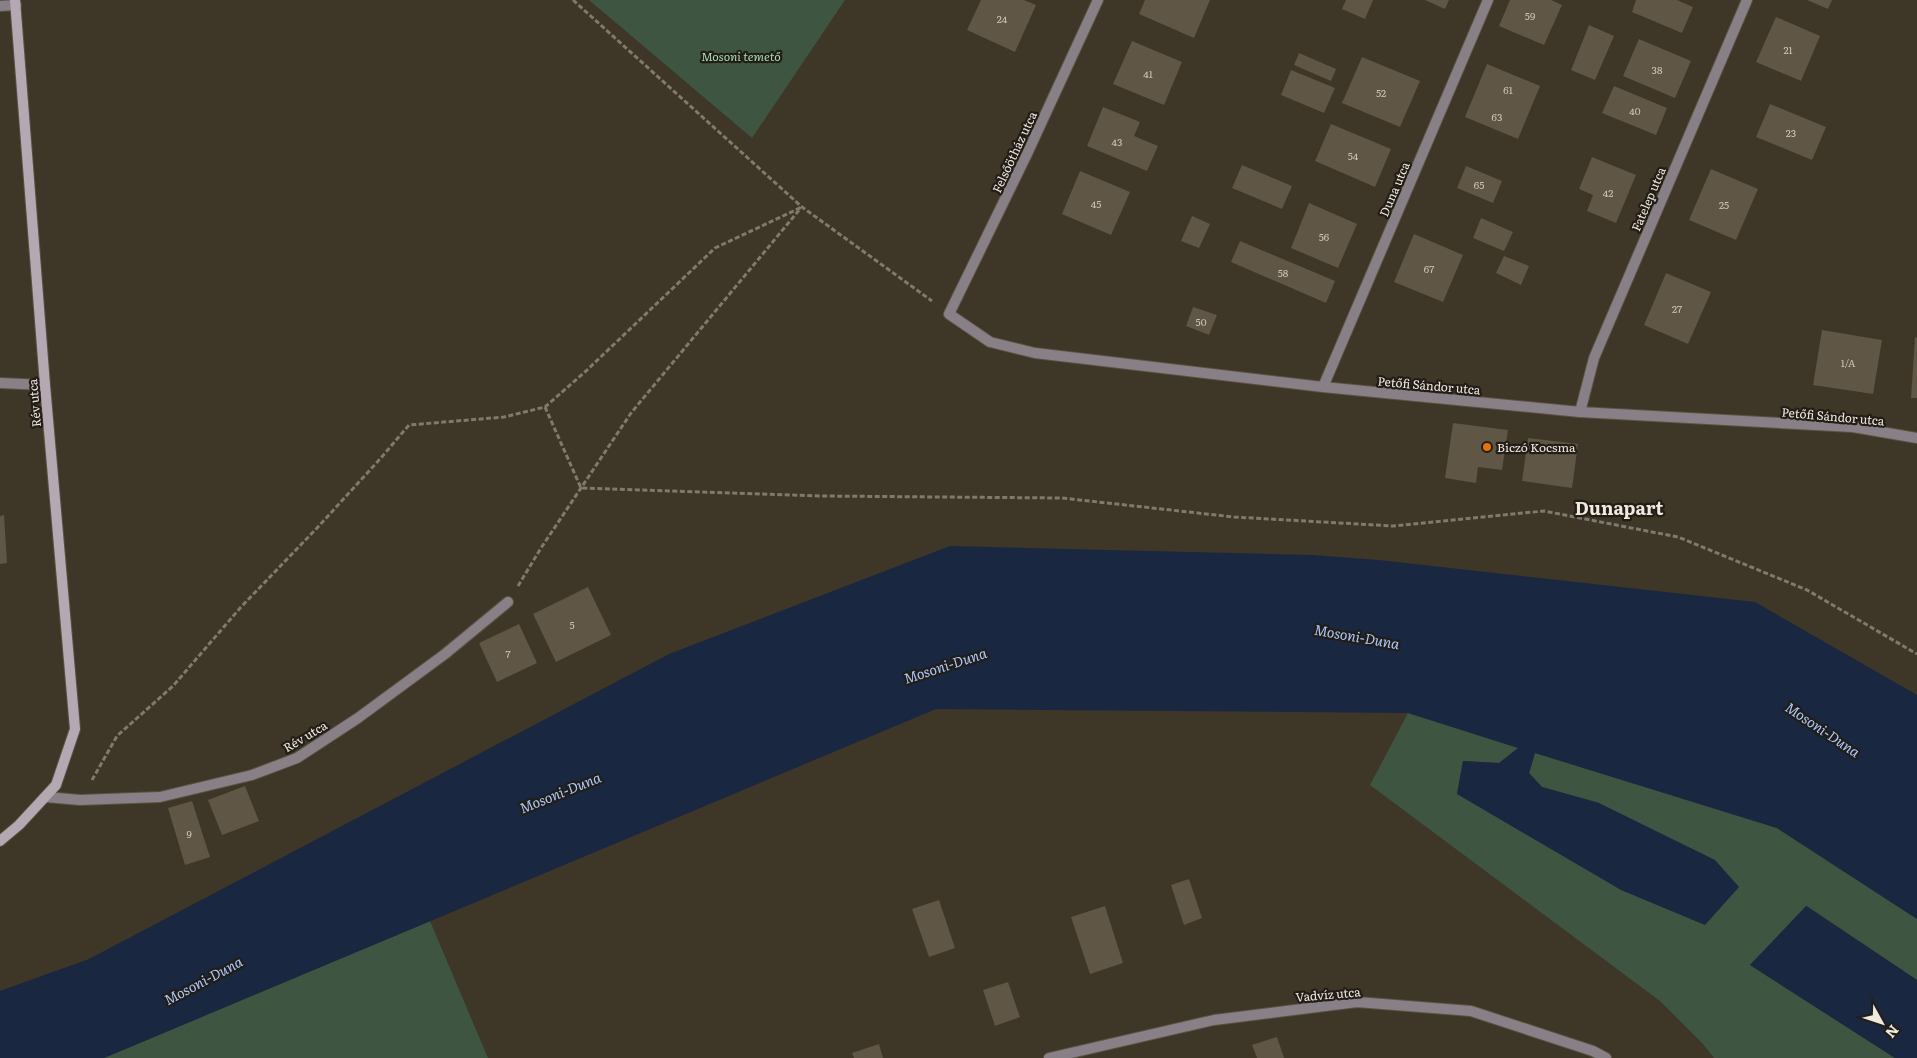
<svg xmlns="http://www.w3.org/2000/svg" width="1917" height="1058" font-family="Literata,serif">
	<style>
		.green { fill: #3e5542 }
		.water { fill: #1a2741 }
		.building { fill: #5f5645 }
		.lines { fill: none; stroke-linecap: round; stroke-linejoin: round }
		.minor-casing { stroke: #5a5344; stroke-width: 12 }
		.secondary-casing { stroke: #5a5344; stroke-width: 12 }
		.path { stroke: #80796c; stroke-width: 3; stroke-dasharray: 5 2.5; stroke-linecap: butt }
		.minor { stroke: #878086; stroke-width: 10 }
		.secondary { stroke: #b4a8b2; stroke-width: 10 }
		.food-dot { fill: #e8710a; stroke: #221e17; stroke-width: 2 }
		.labels { text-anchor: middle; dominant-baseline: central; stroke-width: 4.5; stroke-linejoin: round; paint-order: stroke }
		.number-label { font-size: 10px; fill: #cbc5b9 }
		.park-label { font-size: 12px; font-style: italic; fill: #a7dcb0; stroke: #221e17 }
		.street-label { font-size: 12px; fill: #efeae0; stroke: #221e17 }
		.poi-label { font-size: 12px; fill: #efeae0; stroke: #221e17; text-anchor: start }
		.water-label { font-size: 14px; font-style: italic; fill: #acc9ff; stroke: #221e17 }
		.district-label { font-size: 18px; font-weight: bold; fill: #efeae0; stroke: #221e17 }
	</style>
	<rect width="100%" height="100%" fill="#3e3626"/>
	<!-- green -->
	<path class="green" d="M589,0H845L752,138Z
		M1408,713L1519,748L1499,763L1463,761L1457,794L1599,803L1542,787L1529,773L1535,753L1777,828L1917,919V980L1807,906L1750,965L1895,1058H1714L1703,1044L1660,1001L1370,785Z
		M430,921L488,1058H104Z"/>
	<!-- water -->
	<path class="water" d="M950,546L1312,555L1379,560L1755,602L1917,695V919L1777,828L1535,753L1529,773L1542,787L1599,803L1715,860L1739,887L1705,925L1621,890L1457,794L1463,761L1499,763L1518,748L1408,713L936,709L104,1058H0V991L89,959L669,654Z
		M1806,906L1917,980V1058H1895L1750,965Z"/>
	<!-- building -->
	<path class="building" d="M981,0H1024L1036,5L1015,52L967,30Z
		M1145,0H1210L1194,38L1139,14Z
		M1346,0H1373L1365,19L1342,9Z
		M1425,0H1449L1445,9Z
		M1510,0H1551L1562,5L1544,45L1499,26Z
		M1636,0H1677L1693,7L1682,33L1632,12Z
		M1807,0H1832L1828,9Z
		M1776,17L1820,36L1801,81L1756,62Z
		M1589,25L1614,36L1595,80L1571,70Z
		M1639,39L1691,61L1675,98L1623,76Z
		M1132,41L1182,62L1164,105L1113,84Z
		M1299,53L1336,69L1331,81L1294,65Z
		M1362,57L1420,81L1400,127L1342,103Z
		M1487,64L1540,86L1518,139L1465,117Z
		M1291,70L1335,88L1324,113L1281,95Z
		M1614,86L1667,108L1656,135L1602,113Z
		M1770,104L1826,127L1812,160L1756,137Z
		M1103,107L1140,122L1134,136L1158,146L1147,171L1087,146Z
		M1331,124L1391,149L1375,187L1315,161Z
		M1592,157L1636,175L1616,223L1587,211L1593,195L1579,189Z
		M1242,165L1292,186L1282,209L1232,188Z
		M1466,166L1502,181L1493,203L1457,188Z
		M1711,169L1758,189L1736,240L1689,220Z
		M1080,171L1130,192L1111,235L1062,214Z
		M1309,203L1357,224L1338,268L1291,248Z
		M1192,216L1210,224L1199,248L1181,241Z
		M1481,218L1513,232L1504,251L1473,238Z
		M1414,234L1463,255L1443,302L1394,282Z
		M1240,241L1335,281L1326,303L1231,262Z
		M1504,256L1529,266L1521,285L1496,273Z
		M1666,273L1711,292L1688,344L1644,325Z
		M1193,307L1217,315L1209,335L1186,326Z
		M1822,330L1882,340L1873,394L1813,385Z
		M1915,337L1917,338V398H1911Z
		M1453,423L1508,430L1502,470L1478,467L1476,483L1445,478Z
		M1528,438L1578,444L1572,488L1522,481Z
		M4,515L7,563L0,564V516Z
		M588,587L611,635L556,662L533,614Z
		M519,624L537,663L497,682L479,643Z
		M245,786L259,821L222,835L208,800Z
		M192,801L210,857L185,865L168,808Z
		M1189,879L1202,918L1184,925L1171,885Z
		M939,900L955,948L929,957L912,909Z
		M1105,906L1123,963L1090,974L1071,917Z
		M1008,982L1020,1017L995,1026L983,990Z
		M1277,1037L1284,1058H1257L1252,1045Z
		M879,1044L883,1058H854L852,1053Z"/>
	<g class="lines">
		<!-- minor casing -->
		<g class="minor-casing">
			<path id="minor" d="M1098,0L1027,154L949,314L990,342L1035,353L1323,387L1580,412L1853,427L1917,438
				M0,6L16,5
				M0,383L45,385
				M1323,387L1488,0
				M1580,412L1594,358L1747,0
				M46,797L80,800L160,797L252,775L297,758L358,718L445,654L508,602
				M1049,1058L1214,1020L1357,1002L1471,1011L1593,1051L1606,1058"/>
		</g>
		<!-- secondary casing -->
		<g class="secondary-casing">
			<path id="secondary" d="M0,841L19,825L56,785L75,729L45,385L15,0"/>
		</g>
		<!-- path -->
		<path class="path" d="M573,0L802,207L932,301
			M545,407L581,488L821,496L1062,498L1234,517L1393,526L1544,511L1678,537L1807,590L1917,654
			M518,586L541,548L631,413L800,209
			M92,780L117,736L173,686L241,607L317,528L380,459L409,425L504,417L545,407L586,371L715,248L802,207"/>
		<!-- minor -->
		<use href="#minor" class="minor"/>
		<!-- secondary -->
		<use href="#secondary" class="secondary"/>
	</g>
	<!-- markers -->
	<circle class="food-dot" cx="1487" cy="447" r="5"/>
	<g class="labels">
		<!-- number labels -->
		<g class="number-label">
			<text x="1530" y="15">59</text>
			<text x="1002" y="18">24</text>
			<text x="1788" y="49">21</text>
			<text x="1657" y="69">38</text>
			<text x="1148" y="73">41</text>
			<text x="1508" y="89">61</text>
			<text x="1381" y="92">52</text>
			<text x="1635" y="110">40</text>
			<text x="1497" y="116">63</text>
			<text x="1791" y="132">23</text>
			<text x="1117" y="141">43</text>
			<text x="1353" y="155">54</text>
			<text x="1479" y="184">65</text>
			<text x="1608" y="192">42</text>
			<text x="1096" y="203">45</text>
			<text x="1724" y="204">25</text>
			<text x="1324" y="236">56</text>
			<text x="1429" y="268">67</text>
			<text x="1283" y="272">58</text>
			<text x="1677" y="308">27</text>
			<text x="1201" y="321">50</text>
			<text x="1848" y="362">1/A</text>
			<text x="572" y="624">5</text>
			<text x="508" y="653">7</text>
			<text x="189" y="833">9</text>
		</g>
		<!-- park labels -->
		<g class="park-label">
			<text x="741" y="56">Mosoni temető</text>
		</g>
		<!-- street labels -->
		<g class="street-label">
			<text transform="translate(1014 152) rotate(-65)">Felsőötház utca</text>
			<text transform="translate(1394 189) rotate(-67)">Duna utca</text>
			<text transform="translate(1648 199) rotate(-67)">Fatelep utca</text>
			<text transform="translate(1429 385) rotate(5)">Petőfi Sándor utca</text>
			<text transform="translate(34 403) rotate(-95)">Rév utca</text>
			<text transform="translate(1833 416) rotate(5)">Petőfi Sándor utca</text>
			<text transform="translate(305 736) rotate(-31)">Rév utca</text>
			<text transform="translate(1328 994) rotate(-5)">Vadvíz utca</text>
		</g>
		<!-- poi labels -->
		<g class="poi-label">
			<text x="1497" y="447">Biczó Kocsma</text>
		</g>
		<!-- water labels -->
		<g class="water-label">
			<text transform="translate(1357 636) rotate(10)">Mosoni-Duna</text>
			<text transform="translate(945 665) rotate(-18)">Mosoni-Duna</text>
			<text transform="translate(1823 729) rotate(34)">Mosoni-Duna</text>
			<text transform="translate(560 792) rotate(-22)">Mosoni-Duna</text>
			<text transform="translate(203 980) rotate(-28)">Mosoni-Duna</text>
		</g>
		<!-- district labels -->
		<g class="district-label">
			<text x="1619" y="507">Dunapart</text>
		</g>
	</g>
	<!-- north arrow -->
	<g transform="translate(1882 1023) rotate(130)" stroke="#221e17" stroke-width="4" paint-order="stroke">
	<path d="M0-4L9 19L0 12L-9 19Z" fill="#efeae0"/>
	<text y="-8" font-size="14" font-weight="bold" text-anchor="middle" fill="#efeae0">N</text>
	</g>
</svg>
